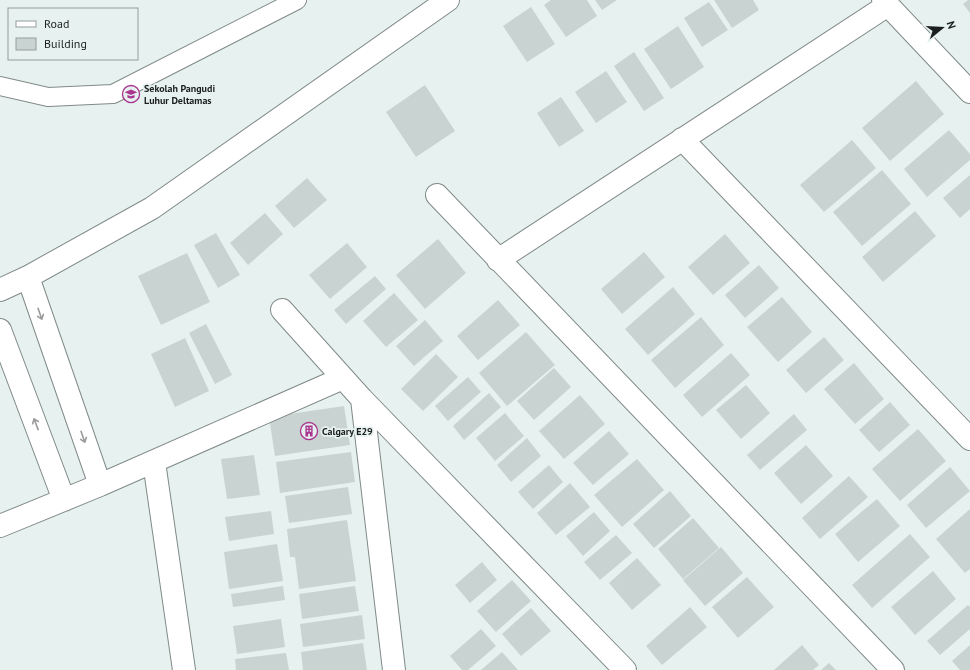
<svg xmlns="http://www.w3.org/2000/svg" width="970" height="670" font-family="'PT Sans',sans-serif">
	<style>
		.building { fill: #c9d4d2 }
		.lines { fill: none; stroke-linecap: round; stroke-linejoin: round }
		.service-casing { stroke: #808a88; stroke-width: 20 }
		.minor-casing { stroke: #808a88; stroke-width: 24 }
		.service { stroke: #fff; stroke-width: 18 }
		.minor { stroke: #fff; stroke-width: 22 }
		.oneway { stroke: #999a9a }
		.labels { text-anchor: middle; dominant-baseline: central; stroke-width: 3.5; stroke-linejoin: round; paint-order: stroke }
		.poi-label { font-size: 10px; font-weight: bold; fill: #1c1f1f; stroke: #e6f1f0; text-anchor: start }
	</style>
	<rect width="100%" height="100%" fill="#e6f1f0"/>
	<!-- building -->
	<path class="building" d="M551,0H587L597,16L566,37L544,5Z
		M595,0H617L602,10Z
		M714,0H753L759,10L732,28Z
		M968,0H970V13L963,4Z
		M709,2L728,30L702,47L684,18Z
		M531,7L555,44L527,62L503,26Z
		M678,26L704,67L671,89L644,49Z
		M634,52L664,98L644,111L614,66Z
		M606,71L627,102L596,123L575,92Z
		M916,81L944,114L890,161L862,128Z
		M425,85L455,131L416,157L386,112Z
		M561,97L584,131L559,147L537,113Z
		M949,130L970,154V160L927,197L904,169Z
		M852,140L876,168L824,212L800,185Z
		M882,170L911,204L862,246L833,212Z
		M970,175V209L960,218L943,198Z
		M307,178L327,200L294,228L275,206Z
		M915,211L936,236L883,282L862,257Z
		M265,213L283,234L248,265L230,243Z
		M216,233L240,275L218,288L194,245Z
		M725,234L750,263L713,295L688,267Z
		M438,239L466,273L425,309L396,275Z
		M347,243L367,267L330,299L309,275Z
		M644,252L665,277L622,314L601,289Z
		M187,253L210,302L161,325L138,276Z
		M759,265L779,288L745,318L725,295Z
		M375,276L386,289L346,324L334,310Z
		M673,287L695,314L648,355L625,329Z
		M394,293L418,320L386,347L363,321Z
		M782,297L812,332L778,362L747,327Z
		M498,300L520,325L478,360L457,336Z
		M701,317L724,345L675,388L651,360Z
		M425,320L443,341L414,366L396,346Z
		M206,324L232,375L215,384L189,333Z
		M526,332L555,365L507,406L479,373Z
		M824,337L844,360L806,393L786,370Z
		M185,338L209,391L175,407L151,354Z
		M731,353L750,375L702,417L683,395Z
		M436,354L458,377L423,411L401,389Z
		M854,363L884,399L855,424L824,389Z
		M554,368L571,387L534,420L517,401Z
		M468,377L481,392L448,421L435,406Z
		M746,385L770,413L741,439L716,410Z
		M489,393L501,407L464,440L453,426Z
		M580,395L605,424L564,459L539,431Z
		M890,402L910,425L879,452L859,430Z
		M344,406L350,445L275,456L269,417Z
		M505,413L524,436L495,461L476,438Z
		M794,414L807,430L760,470L747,455Z
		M918,429L946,461L900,501L872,469Z
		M609,431L629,454L593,485L573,463Z
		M527,438L541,456L511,482L497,465Z
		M806,445L833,476L801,504L774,473Z
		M351,452L355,482L280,493L276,462Z
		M254,455L260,495L227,499L221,459Z
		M637,459L664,490L622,527L594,495Z
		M549,465L563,482L533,509L518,492Z
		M950,467L970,491L926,528L907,505Z
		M849,476L868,497L820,539L802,518Z
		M570,483L590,507L556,535L537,513Z
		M348,487L352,514L289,523L285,496Z
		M670,491L691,516L654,548L633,524Z
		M877,499L900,526L858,562L835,534Z
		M970,509V569L965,573L936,539Z
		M271,511L274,534L229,541L225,517Z
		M594,512L610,531L583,556L566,536Z
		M693,518L719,548L683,579L658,549Z
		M347,520L356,581L299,589L295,557H290L287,529Z
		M910,534L930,557L872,608L852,585Z
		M616,535L632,553L600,580L584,562Z
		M277,544L283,581L229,589L224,552Z
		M721,547L743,573L705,606L683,580Z
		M637,558L661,585L632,610L609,583Z
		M482,562L497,580L470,603L455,585Z
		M933,571L956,599L915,635L891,607Z
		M747,577L774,607L738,638L712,607Z
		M512,580L531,601L496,632L477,611Z
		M283,586L285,600L233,607L231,594Z
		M355,586L359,611L302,619L299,594Z
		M968,605L970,607V629L940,655L927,641Z
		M690,607L707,627L662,665L646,646Z
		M531,608L551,631L521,656L502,634Z
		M362,615L365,639L303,647L300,624Z
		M281,619L285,647L237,654L233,626Z
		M481,629L496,646L468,670H462L450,656Z
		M363,643L367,670H303L301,652Z
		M802,645L819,665L813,670H774Z
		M970,645V670H960L952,661Z
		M502,652L518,670H481Z
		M286,653L289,670H236L235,659Z
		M829,663L836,670H821Z"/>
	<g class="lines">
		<!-- service casing -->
		<g class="service-casing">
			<path id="service" d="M0,86L48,97L113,94L297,0"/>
		</g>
		<!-- minor casing -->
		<g class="minor-casing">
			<path id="minor" d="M883,0L970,92
				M682,139L970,439
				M437,195L893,670
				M498,260L888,5
				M28,277L100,485
				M0,290L28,277L152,208L448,0
				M282,310L362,399L625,670
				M0,330L64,500
				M362,399L394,670
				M154,462L184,670
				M0,526L100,485L343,378"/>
		</g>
		<!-- service -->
		<use href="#service" class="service"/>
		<!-- minor -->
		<use href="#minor" class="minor"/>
	</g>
	<!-- one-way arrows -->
	<defs><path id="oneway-shaft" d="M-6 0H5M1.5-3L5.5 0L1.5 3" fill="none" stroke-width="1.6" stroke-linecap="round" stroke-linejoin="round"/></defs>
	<g class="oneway">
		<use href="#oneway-shaft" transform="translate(40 314) rotate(71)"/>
		<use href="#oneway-shaft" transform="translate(36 424) rotate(-111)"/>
		<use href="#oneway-shaft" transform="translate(83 437) rotate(71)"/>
	</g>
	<!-- icons -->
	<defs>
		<g id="school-ring" transform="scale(0.9)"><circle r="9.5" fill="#e6f1f0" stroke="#aa368f" stroke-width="1.5"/><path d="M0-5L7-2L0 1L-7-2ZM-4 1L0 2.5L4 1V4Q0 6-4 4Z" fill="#aa368f"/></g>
		<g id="building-ring" transform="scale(0.9)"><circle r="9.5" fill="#e6f1f0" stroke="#aa368f" stroke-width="1.5"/><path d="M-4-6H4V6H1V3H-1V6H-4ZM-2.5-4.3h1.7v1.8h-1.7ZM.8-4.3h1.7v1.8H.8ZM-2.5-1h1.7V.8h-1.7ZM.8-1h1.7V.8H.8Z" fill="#aa368f"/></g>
	</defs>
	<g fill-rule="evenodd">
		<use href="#school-ring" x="131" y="94"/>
		<use href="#building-ring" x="309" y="431"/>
	</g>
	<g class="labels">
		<!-- poi labels -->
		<g class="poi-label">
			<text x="144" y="88">Sekolah Pangudi<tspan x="144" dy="12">Luhur Deltamas</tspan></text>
			<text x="322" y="431">Calgary E29</text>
		</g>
	</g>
	<!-- legend -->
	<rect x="8" y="8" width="130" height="52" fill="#e6f1f0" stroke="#959d9c"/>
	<rect x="16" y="21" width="20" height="6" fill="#ffffff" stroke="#959d9c"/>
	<text x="44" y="28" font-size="12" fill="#1c1f1f">Road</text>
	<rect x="16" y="38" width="20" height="12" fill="#c9d4d2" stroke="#959d9c"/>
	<text x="44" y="48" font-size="12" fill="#1c1f1f">Building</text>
	<!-- north arrow -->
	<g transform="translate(942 28) rotate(72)" stroke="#e6f1f0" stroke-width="3" paint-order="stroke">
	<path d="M0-3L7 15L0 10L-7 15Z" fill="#1c1f1f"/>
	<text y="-6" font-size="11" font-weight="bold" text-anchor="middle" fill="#1c1f1f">N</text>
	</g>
</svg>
